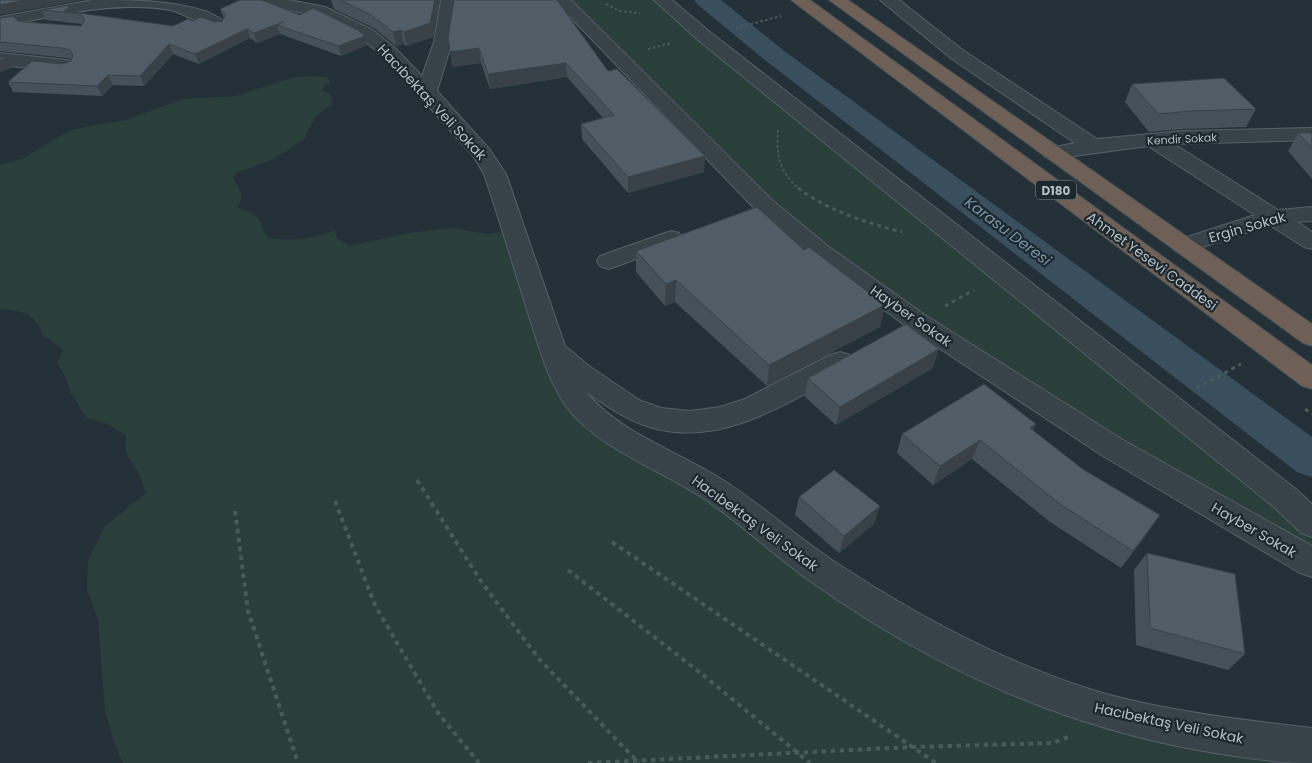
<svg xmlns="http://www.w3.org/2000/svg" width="1312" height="763" font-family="Poppins,sans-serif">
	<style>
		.green { fill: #2a3e3b }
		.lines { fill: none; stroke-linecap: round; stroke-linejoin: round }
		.canal { fill: #3a4f5e; fill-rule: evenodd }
		.minor-casing { stroke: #566067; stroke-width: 2 }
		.highway-casing { stroke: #434d54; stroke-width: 2 }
		.path-far2 { stroke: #485b59; stroke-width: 2; stroke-dasharray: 2.5 2.5; stroke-linecap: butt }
		.path-far1 { stroke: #485b59; stroke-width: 3; stroke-dasharray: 4 4; stroke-linecap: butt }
		.path { stroke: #485b59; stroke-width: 4; stroke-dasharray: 4.5 4.5; stroke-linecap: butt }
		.minor { fill: #384249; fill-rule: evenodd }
		.highway { fill: #6e6056; fill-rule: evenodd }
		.wall { fill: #455059 }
		.shaded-wall { fill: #384148 }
		.building { fill: #505d67; stroke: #384148 }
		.labels { text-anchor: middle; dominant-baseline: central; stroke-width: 4.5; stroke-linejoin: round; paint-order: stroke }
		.far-street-label { font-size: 11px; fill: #b3bdc5; stroke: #1d272e }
		.shield { fill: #1d272e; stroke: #869098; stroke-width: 1 }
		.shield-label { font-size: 12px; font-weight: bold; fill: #b3bdc5 }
		.street-label { font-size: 14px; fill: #b3bdc5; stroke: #1d272e }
		.water-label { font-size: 15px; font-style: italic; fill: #7693a5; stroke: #1d272e }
	</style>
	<rect width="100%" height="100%" fill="#243038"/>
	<!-- green -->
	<path class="green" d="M562,0H662L1312,524V563L821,252Z
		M316,76L328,78L330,82L323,87V91L330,95L333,100L330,106L315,117L304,139L274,159L236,173L233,179C241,188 244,196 238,208C263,216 256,217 268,238C292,241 312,240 334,230L338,239L350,246L409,233L453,228L487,234L513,231L572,393L970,659L1312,763H123L114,742L105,711L98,619L87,590L88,560L105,526L146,493L140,476L126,453V436L107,424L87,418L71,393L65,376L57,363L63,350L43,335L38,324L29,315L18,311L0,309V165L24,158L53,140L72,130L101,124L123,121L184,99L236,96L292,78Z"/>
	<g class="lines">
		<!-- canal -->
		<path class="canal" d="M694,0H721L783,50L1312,437V477L1297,472L765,60L698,5Z"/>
		<!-- minor casing -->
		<g class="minor-casing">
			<path id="minor" d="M93,0C132,0 172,0 208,12C215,16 223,19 228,25L225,29L219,30C202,26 187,14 170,10C117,0 53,16 0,27V17Z
				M255,0H289L325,7L373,30L396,49L422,76L434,42L441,0H457L452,42L437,91L490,150L506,174L565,346L589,366L639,400L661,408L690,411L720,407L745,399L830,355L840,352L850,355L853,362L850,369C792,400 726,446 657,429C630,423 608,407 586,392C619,433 682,453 726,482C764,507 797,537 835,562C919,617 1009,666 1106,694C1173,712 1243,720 1312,728V763C1276,763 1239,757 1203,751C1057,725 930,666 810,581C774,555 742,525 706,500C663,471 595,447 566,406C546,377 538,343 527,310C513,264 499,219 484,174L474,157L384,57L361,38L314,15L257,4Z
				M554,0H571L772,200L829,247L925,315L1123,440L1312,546V577L1300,573L1103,456L907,327L813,257L756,210Z
				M654,0H672L710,32L1297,490L1312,504V537L1301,533L1275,508L698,40Z
				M880,0H899L964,51L1097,139L1182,131L1312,128V140L1174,144L1278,210L1312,207V221L1297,222L1312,232V249L1304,247L1270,225L1191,251L1183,253L1175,251L1171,246L1175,241L1255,215L1148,146L1052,159L1045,157L1041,153L1045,149L1075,143L952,59Z
				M0,53L67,60L74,62L76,66L74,70L67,72L0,65Z
				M671,231L679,233L683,238L679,243L609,269L600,266L597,261L600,256Z"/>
		</g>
		<!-- highway casing -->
		<g class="highway-casing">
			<path id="highway" d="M791,0H810L1312,365V389L1302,386Z
				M829,0H848L1312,324V346L1303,343Z"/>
		</g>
		<!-- path-far2 -->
		<path class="path-far2" d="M606,4L619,11L640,13
			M736,28L781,16
			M648,49L671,43
			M778,130C776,156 779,171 799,189"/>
		<!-- path-far1 -->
		<path class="path-far1" d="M798,188C829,211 864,222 902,232
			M945,306L974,290
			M1196,388L1241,364
			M1305,409L1312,414"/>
		<!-- path -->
		<path class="path" d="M417,480L480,580L539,659L639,763
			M335,501L375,605L438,713L479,763
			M235,511L248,611L298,763
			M612,542L936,763
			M568,570L698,671L810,763
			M588,763L913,747L1053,743L1068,737"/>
		<!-- minor -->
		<use href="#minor" class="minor"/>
		<!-- highway -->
		<use href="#highway" class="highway"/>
	</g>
	<!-- wall -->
	<path class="wall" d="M331,0H440L433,37L407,46L404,44L396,46L374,28L334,9Z
		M454,0L608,71L704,172L628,193L582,139L581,124L603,118L567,77L490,89L481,63L452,67Z
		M71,5L74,12L173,26L192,21L215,22L222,21L224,19L220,9L367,45L341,56L280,34L257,43L250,38L199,64L173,54L144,86L113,85L102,96L13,92L8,82L71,61V59L67,58L0,51V18L24,22L81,26L82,24L46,20L42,10Z
		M1132,84L1256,109L1246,127L1182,129L1149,132L1125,102Z
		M1298,133H1312V179L1288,151Z
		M804,250L885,305L880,327L767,386L675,302L665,306L636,272V251Z
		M933,368L836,425L805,397L808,378Z
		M1036,424L1033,430L1148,533L1121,568L1050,522L972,459L933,485L897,453L902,434Z
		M799,497L874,524L839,553L795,515Z
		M1147,553L1245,654L1228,670L1136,645L1134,570Z"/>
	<!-- shaded-wall -->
	<path class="shaded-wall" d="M25,0H83L0,15V5Z
		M435,0H440L433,37L407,46L404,32Z
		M71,5L75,14L64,11Z
		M283,22L277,25L280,34L257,43L254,33Z
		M247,29L250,38L199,64L195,54Z
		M401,30L404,44L396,46L393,32Z
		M365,36L367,45L341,56L338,46Z
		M169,44L173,54L144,86L140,76Z
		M479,48L481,63L452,67L450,52Z
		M7,58L13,68L0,72V60Z
		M566,63L567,77L490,89L488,74Z
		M108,75L113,85L102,96L97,86Z
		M705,156L704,172L628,193V177Z
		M676,280L675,302L665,306L666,284Z
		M885,305L880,327L767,386L769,365Z
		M939,349L933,368L836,425L840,407Z
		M1036,424L1027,442L1030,428Z
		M980,440L972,459L933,485L940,466Z
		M880,506L874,524L839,553L844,536Z
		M1160,515L1148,533L1121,568L1133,551Z"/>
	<!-- building -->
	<path class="building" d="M0,0H25L0,5Z
		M240,0H262L300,15L313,8L358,30L365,36L338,46L277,25L283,22L254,33L247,29L195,54L169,44L140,76L108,75L97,86L8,82L32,61L62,64L71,61L73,55L70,50L62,48L0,42V18L13,16L18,21L24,22L81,26L85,20L81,14L42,10L71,5L64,11L173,26L188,19L192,21L201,17L215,22L222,21L226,15L220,9Z
		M340,0H435L430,23L404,32L401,30L393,32L370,14Z
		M454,0H557L608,71L617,69L705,156L628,177L581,124L614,115L566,63L488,74L479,48L450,52L448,38Z
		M0,57L7,58L0,60Z
		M1224,78L1256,109L1191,111L1158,114L1132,84Z
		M1298,133H1312V148Z
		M757,207L804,250L809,247L885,305L769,365L676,280L666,284L636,251Z
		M906,324L939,349L840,407L808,378Z
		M984,384L1036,424L1030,428L1084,470L1160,515L1133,551L1060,504L980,440L940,466L902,434Z
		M834,470L880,506L844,536L799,497Z
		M1147,553L1235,574L1245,654L1150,628Z"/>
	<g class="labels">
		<!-- far-street labels -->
		<g class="far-street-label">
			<text transform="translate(1182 139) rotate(-3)">Kendir Sokak</text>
		</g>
		<!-- shield labels -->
		<rect class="shield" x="1036" y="180.5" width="40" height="19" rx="4"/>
		<g class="shield-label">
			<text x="1056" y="190">D180</text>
		</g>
		<!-- street labels -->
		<g class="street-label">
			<text transform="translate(432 102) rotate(47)">Hacıbektaş Veli Sokak</text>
			<text transform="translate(1247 227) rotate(-16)">Ergin Sokak</text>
			<text transform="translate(1152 261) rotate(36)">Ahmet Yesevi Caddesi</text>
			<text transform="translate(911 316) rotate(35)">Hayber Sokak</text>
			<text transform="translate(755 523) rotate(36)">Hacıbektaş Veli Sokak</text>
			<text transform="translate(1254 530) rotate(30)">Hayber Sokak</text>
			<text transform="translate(1169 723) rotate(12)">Hacıbektaş Veli Sokak</text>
		</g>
		<!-- water labels -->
		<g class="water-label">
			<text transform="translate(1008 231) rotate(37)">Karasu Deresi</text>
		</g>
	</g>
</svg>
